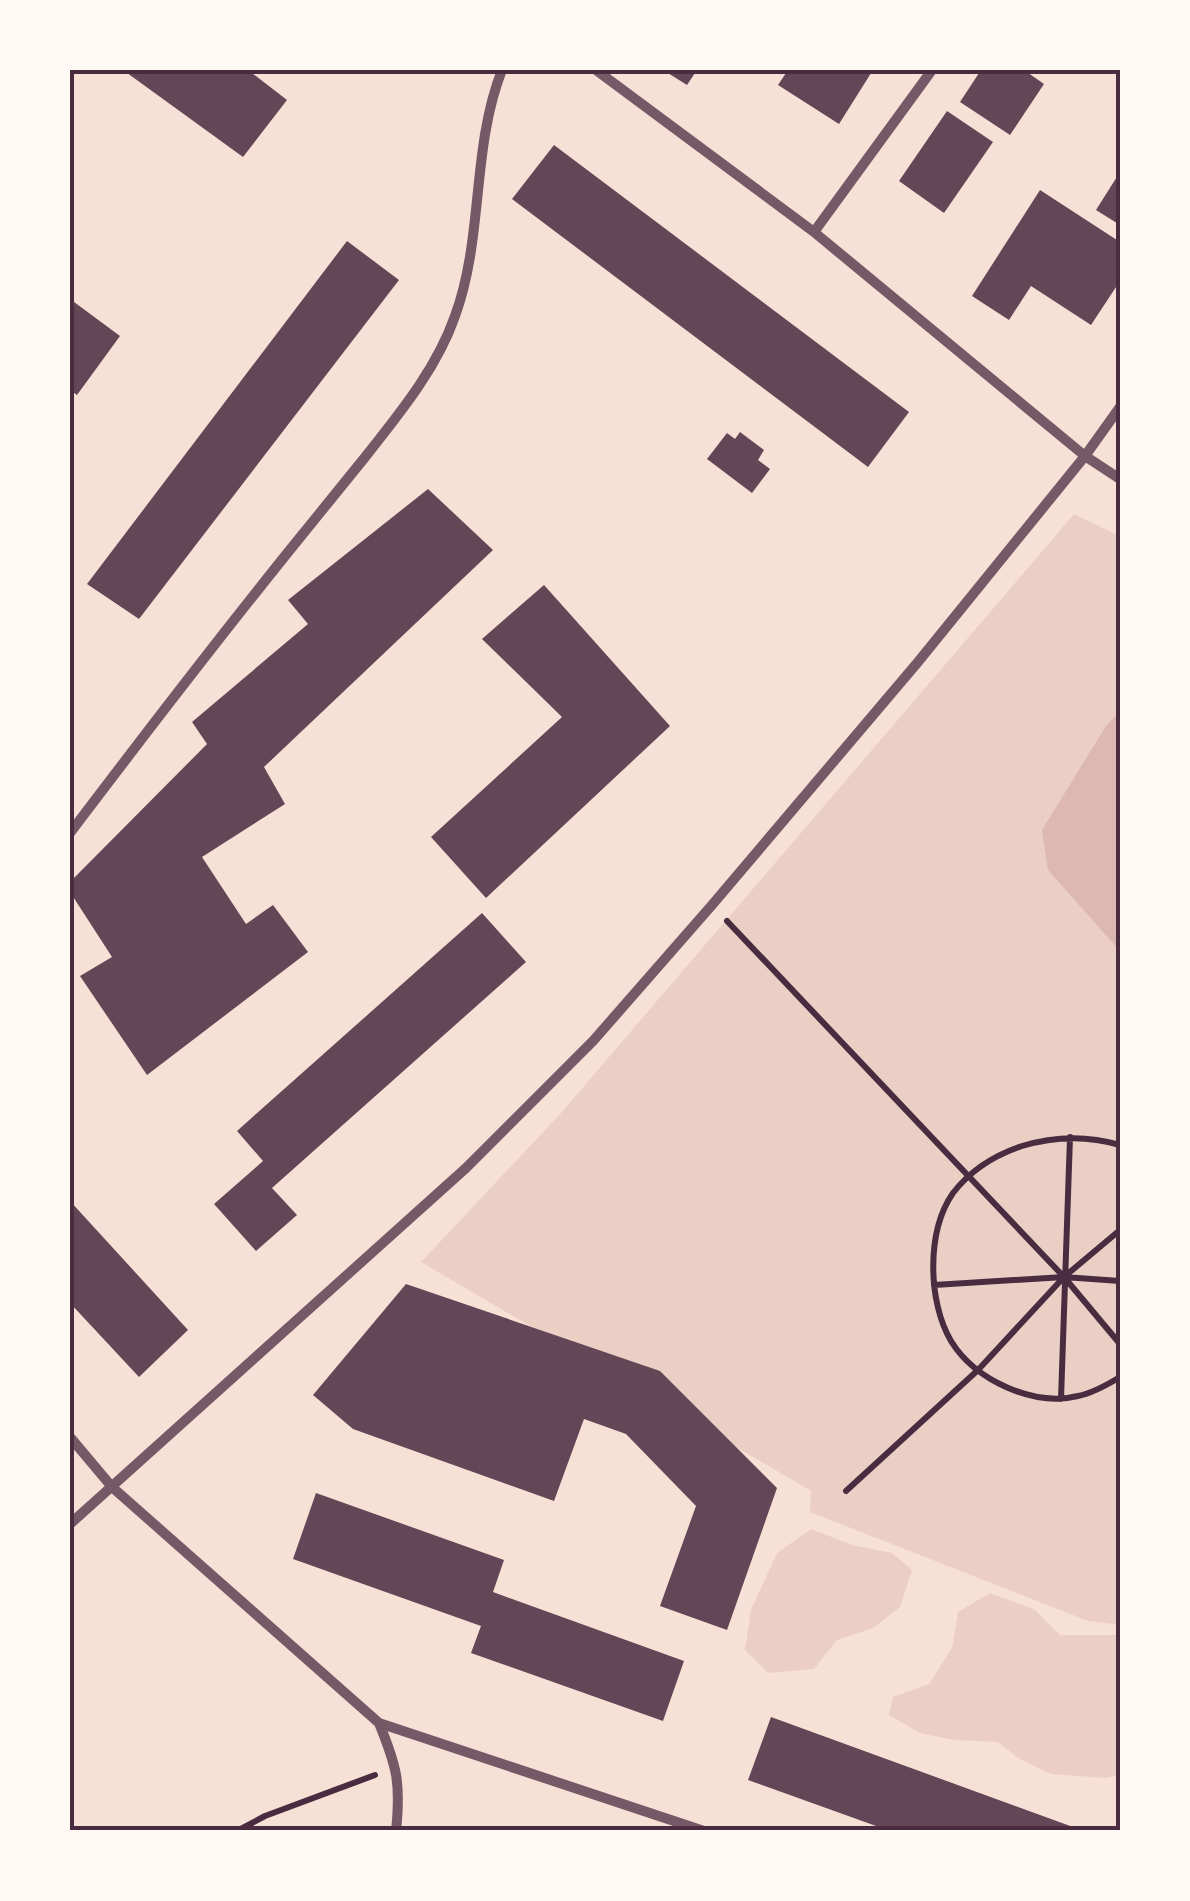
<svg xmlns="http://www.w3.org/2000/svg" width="1190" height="1901" font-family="'Exo 2',sans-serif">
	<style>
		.green { fill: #ebcfc5 }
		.water { fill: #dcb8b0 }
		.building { fill: #644757 }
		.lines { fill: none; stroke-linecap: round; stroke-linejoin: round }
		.path { stroke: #4a2c40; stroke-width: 6 }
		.minor { stroke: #755966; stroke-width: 10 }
		.neatline { fill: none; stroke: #4a2c40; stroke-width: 4 }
	</style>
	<rect width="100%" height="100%" fill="#f7e1d7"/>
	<!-- green -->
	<path class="green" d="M1074,514L1120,536V1625L1088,1621L810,1512L811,1491L421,1262L561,1113Z
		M811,1529L852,1545L892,1553L912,1570L900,1607L873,1628L837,1640L814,1669L768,1673L745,1650L751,1610L777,1553Z
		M990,1593L1035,1610L1060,1635H1120V1775L1105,1778L1051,1774L1018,1758L998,1742L954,1740L920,1733L889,1715L893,1697L929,1684L952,1648L958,1612Z"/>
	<!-- water -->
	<path class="water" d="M1120,711V951L1048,870L1042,830L1106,726Z"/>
	<!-- building -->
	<path class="building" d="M123,70H248L287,100L243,157Z
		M663,70H697L687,85Z
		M788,70H873L839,124L778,85Z
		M981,70H1024L1044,84L1010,135L960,102Z
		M947,111L993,142L944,213L899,181Z
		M554,145L909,412L868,467L512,199Z
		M1120,172V225L1096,210Z
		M1040,190L1120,242V281L1091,325L1031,286L1009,320L972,296Z
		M347,241L399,280L139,619L87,584Z
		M70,299L120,336L77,395L70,390Z
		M740,432L764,450L758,460L770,469L752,493L707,459L727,433L735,439Z
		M428,489L493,550L264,767L285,804L202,857L246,924L273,905L308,952L147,1075L80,976L112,957L70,892V882L207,744L192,722L308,624L288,600Z
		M544,585L670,726L486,898L431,837L562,717L482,639Z
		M482,913L526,962L272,1188L297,1215L256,1251L214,1204L263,1161L237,1131Z
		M70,1201L188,1330L139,1377L70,1303Z
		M406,1284L660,1371L777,1488L727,1630L660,1606L696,1506L626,1434L584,1419L554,1501L353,1429L313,1395Z
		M316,1493L504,1560L493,1592L684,1661L663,1721L471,1653L481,1626L293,1559Z
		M771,1717L1084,1831H890L748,1780Z"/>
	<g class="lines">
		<!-- path -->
		<path class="path" d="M727,921L1064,1277L1120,1344
			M1120,1145C1086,1135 1055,1136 1022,1146C995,1155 970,1171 953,1193C926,1232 928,1302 951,1341C975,1380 1033,1407 1078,1396C1093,1393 1107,1385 1120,1377
			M934,1285L1064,1277L1120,1281
			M1061,1399L1070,1137
			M846,1491L978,1370L1064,1277L1120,1230
			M237,1831L265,1816L375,1775"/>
		<!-- minor -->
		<path class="minor" d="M596,70L814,232L1085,456L1120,479
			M814,232L932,70
			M70,833C142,738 215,643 289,551C315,519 340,488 366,456C400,413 437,368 455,316C484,237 471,149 502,70
			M70,1437L112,1487L379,1723
			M70,1524L466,1168L593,1041L712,905L918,662L1085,456L1120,407
			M396,1831C401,1783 397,1767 379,1723L704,1831"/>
	</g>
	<!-- border -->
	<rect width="1190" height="1901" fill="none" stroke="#fffaf5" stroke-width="145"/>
	<rect x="72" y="72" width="1046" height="1756" class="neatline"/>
</svg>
